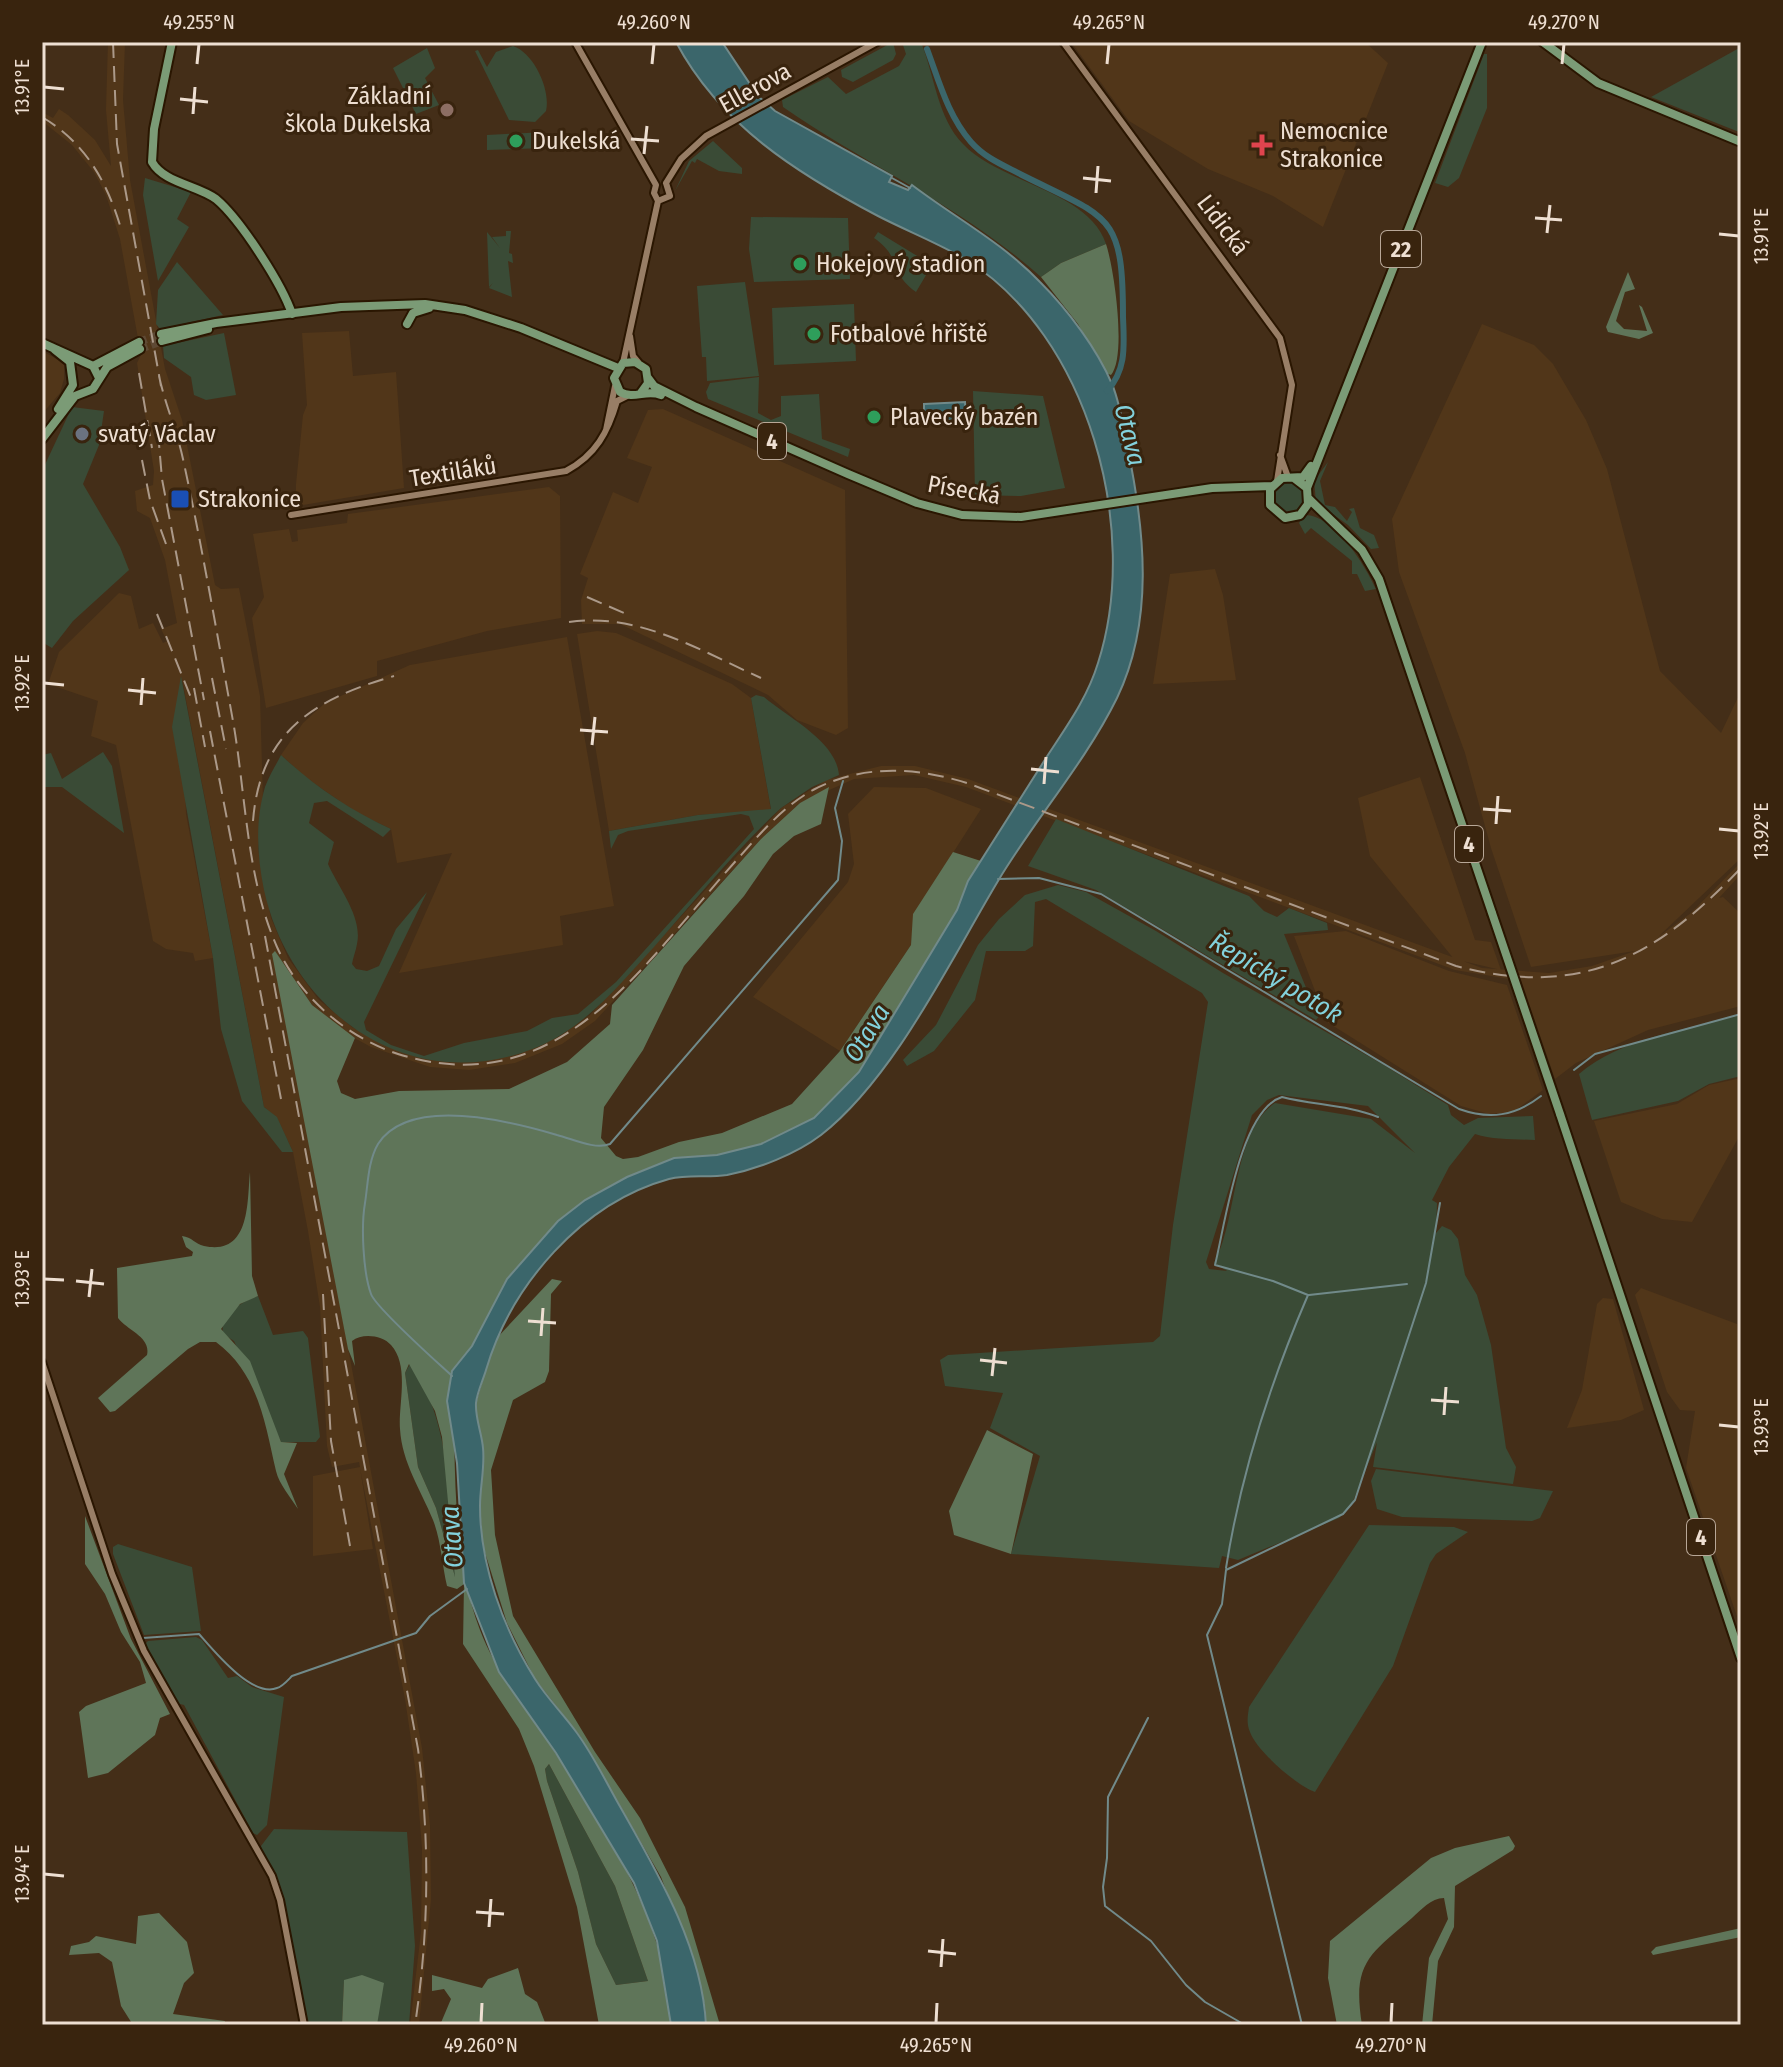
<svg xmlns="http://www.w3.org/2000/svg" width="1783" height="2067" font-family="'Fira Sans Condensed',sans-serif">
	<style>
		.built { fill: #513619 }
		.green { fill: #3a4b36; fill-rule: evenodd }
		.forest { fill: #5f7559; fill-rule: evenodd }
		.water { fill: #3b666b; stroke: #718a8a; stroke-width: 2 }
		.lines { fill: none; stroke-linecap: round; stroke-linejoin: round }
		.stream { stroke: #718a8a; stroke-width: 2 }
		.canal { stroke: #3b666b; stroke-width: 6 }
		.major-tunnel { stroke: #5e4934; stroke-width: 8; stroke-dasharray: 8 4; stroke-linecap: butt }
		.minor-casing { stroke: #2a1601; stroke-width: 10 }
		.major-casing { stroke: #2a1601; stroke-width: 12 }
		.minor { stroke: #987e66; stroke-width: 6 }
		.major { stroke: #7b9b76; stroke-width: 8 }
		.rail { stroke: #ab9989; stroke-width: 2; stroke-dasharray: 16 8; stroke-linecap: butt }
		.major-bridge-casing { stroke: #2a1601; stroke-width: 12; stroke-linecap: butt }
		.major-bridge { stroke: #7b9b76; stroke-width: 8 }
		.ticks { fill: none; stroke: #eedfd2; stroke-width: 3 }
		.education-dot { fill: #8d6e63; stroke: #39240e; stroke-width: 3 }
		.leisure-dot { fill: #2e9e5b; stroke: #39240e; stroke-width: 3 }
		.health-dot { fill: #e0444e; stroke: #39240e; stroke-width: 3 }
		.worship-dot { fill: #6b7280; stroke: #39240e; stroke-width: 3 }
		.transit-dot { fill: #1a4fb4; stroke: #39240e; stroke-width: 3 }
		.labels { text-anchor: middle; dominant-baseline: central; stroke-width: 6; stroke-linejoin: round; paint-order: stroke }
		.shield { fill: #39240e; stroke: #b8a797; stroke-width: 2 }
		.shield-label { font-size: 22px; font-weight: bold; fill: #eedfd2 }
		.street-label { font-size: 24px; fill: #eedfd2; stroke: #39240e }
		.poi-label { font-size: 24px; fill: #eedfd2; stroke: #39240e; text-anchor: start }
		.water-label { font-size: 26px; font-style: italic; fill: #82d1db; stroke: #39240e }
		.neatline { fill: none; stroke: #eedfd2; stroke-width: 3 }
		.ticks-label { font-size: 20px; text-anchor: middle; fill: #eedfd2 }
	</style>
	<rect width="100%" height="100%" fill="#442e18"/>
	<!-- built -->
	<path class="built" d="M108,42H125L123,100L130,180L165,369L182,420L215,585L221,589L239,588L260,696L263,800L258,849L271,918L288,958L318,999L352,1027L392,1048L431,1059L469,1061L513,1055L558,1037L590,1015L781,808L826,780L881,766H915L968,779L1482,968L1549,973L1592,966L1635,951L1531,967L1491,848L1465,753L1399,572L1392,519L1482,324L1534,345L1553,364L1586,420L1607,469L1660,671L1721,733L1741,691V858L1658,937L1691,913L1741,862V874L1719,898L1723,897L1741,914V1006L1648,1030L1576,1063L1555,1079L1521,981L1455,970L966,787L914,775L854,779L800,803L761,839L595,1021L562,1044L515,1063L469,1070L430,1067L371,1047L347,1034L312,1005L275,952L422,1748L430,1825L431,1899L419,2025H410L421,1932L422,1848L416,1773L405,1699L360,1468L373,1549L313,1556V1476L360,1467L359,1462L332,1467L327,1446L320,1307L308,1231L293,1152L277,1118L264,1107L182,679L186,814L213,958L195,961L193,953L166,949L153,941L116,745L91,736L98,701L48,684L59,652L119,593L131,596L139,629L153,623L163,643L167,641L161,629L177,623L165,560L150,518L137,511L135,491L153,485L154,471L137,363L141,355L120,239L106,195L94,172L72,145L42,121V112L53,118L59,109L68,115L95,140L111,166L106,110Z
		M1071,42H1365L1388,63L1323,227L1273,196L1208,169L1129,121Z
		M349,331L353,376L396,372L404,488L303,505L296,498V484L303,415L307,405L302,333Z
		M42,351L64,363V379L60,393L42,414Z
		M663,409L845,490L848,728L836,735L797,720L768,695L620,624H582L581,600L588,578L580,574L613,492L638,503L652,467L627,458L648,410Z
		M549,487L560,496L561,618L487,631L377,661V676L266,708L252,618L264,597L253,534L289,529L292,542L298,541L297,530L347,523L348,514Z
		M1215,569L1223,595L1236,680L1153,684L1170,574Z
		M597,631L616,633L681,661L732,684L751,698L771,810L698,815L609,831L577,634Z
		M567,637L614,906L560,916L563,945L399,973L452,853L397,863L391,829L357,813L306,778L281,755L303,723L325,703L410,665Z
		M1420,777L1475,940L1491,942L1501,970L1454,959L1370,856L1358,798Z
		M874,787L926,788L981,809L914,914L911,945L840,1051L753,997L848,882L854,864L848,814Z
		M1346,931L1449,971L1507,985L1543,1090L1513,1112L1489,1114L1461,1106L1327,1022L1294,936Z
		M1741,1078V1133L1692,1222L1662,1219L1621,1202L1594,1121L1677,1104L1709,1085Z
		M1641,1288L1737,1324L1741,1351L1740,1625L1686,1468L1695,1411L1680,1410L1667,1392L1635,1295Z
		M1603,1298L1613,1299L1644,1410L1621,1420L1567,1428L1582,1390L1597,1304Z"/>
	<!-- green -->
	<path class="green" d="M893,42L896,54L893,60L853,82L842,77L841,70Z
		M902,42H921C934,74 938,119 963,144C1000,183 1089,191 1106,244L1061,263L1041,277C963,207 868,166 783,107L782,100L828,77L846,94L899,66L906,54Z
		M513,46C534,53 551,90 546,111L535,122L509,120L475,51L478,50L487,67L496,52Z
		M1741,47L1739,132L1651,97Z
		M427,48L435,68L425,78L439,105L416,114L393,68Z
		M1484,54H1487V108L1459,178L1448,187L1435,183Z
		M545,132L546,148L487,150V135Z
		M713,141L742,168V174L719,171L697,159L695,163L692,161L675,191L689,161Z
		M145,178L191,192L177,219L189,227L158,281L143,195Z
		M751,217L848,218L850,279L754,282L749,249Z
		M506,231H511L509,253L512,254L513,263L508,261L512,297L489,288L493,283L489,287L487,232L500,248L492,237L506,236Z
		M878,232L932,265L916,292C889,273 902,257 874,238Z
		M177,262L223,315L160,329L156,324L158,290Z
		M745,282L759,376L707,381L706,357H702L697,286Z
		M854,304L856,361L774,365L772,308Z
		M224,333L236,395L206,400L194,395L191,377L164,358L163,346Z
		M759,377L758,413L771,420L781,416V396L819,394L822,439L850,449L848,457L708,399L706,392L710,383Z
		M973,391L1043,396L1065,488L1021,496L975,495Z
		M72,407L104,411L99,445L83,484L120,547L129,570L73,621L52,648L42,642V471Z
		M1328,462L1320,481L1325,505L1335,507L1347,521L1352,512L1349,509L1354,508L1360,528L1374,535L1379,548L1371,549L1348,525L1316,502L1314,481Z
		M1273 498a16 16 0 1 1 32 0a16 16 0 1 1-32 0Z
		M1304,515C1334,514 1365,565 1376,589L1365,591L1357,574H1352V561L1311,528L1305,534L1299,523Z
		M181,676L264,1107L277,1117L293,1152H282L242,1101L221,1029L213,958L172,727Z
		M756,695L764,697C790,719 836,741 839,775L812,787L781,808C735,851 695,900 654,947C618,986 585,1028 535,1048C410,1098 291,1013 264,890C257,856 255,821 265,787C269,776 276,765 281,755C314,786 350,810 391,829L383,837L327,801L314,803L309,823L334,842L328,864C338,887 363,917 357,944C356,951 353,957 352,964L356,969L367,971L379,966L396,929L427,892L364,1022L366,1030L391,1045L424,1056L464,1043L527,1031L552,1018L578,1014L616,982L754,829L749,816L741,814L628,831L618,835L611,849L609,831L698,815L771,809L751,698Z
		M103,752L112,766L124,833L62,787H42V755L51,753L62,779Z
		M1056,819L1249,896L1264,911L1277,917L1289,908L1327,923L1328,930L1284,934L1307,990L1321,1014L1316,1020L1096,890L1028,866Z
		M1058,885L1086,892L1156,931L1223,973L1382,1064L1448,1105L1451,1115L1464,1125L1478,1118L1533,1116L1535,1140C1515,1139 1493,1140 1475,1134L1449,1167L1432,1200L1437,1203L1436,1233L1442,1226L1451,1230L1458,1239L1465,1275L1477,1295L1491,1345L1506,1448L1516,1467L1513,1484L1373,1467L1377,1442L1351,1506L1339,1518L1238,1560L1222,1556L1219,1568L1011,1554L1040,1456L990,1428L1003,1393L945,1386L940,1360L948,1355L1153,1342L1160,1336L1173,1225L1208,1002L1202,993L1046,899L1035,902L1033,946L1025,951H986L975,1000L934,1051L907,1066L903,1060L936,1025L978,945L999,919L1025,895ZM1279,1095L1368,1106L1415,1153L1371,1119L1275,1103C1232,1132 1238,1220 1214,1263L1227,1271L1209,1269L1206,1262L1252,1115L1267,1100Z
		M1741,1015V1076L1709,1084L1678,1101L1592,1120L1579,1074C1622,1037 1688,1030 1741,1015Z
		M258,1296L273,1335L303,1331L308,1338L320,1437L316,1442H281L234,1341L223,1334C219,1315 242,1301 258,1296Z
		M410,1364C453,1420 449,1513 456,1582L436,1508L418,1467L405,1373Z
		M1376,1469L1553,1491L1540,1518L1532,1521L1402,1517L1377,1509L1371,1481Z
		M1369,1525L1454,1527L1468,1532L1436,1554L1430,1563L1393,1666L1315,1792C1297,1786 1256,1750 1250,1732C1246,1723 1248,1715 1249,1707Z
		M118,1544L192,1567L201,1631L144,1635L113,1554V1547Z
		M196,1637L202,1640L228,1678L237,1676L252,1687L284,1697L267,1825L257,1835L253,1833L184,1705L176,1703L145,1644L148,1641Z
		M549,1764L615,1886L648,1981L616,1985L596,1944L578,1872L547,1781L545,1769Z
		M274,1829L407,1832L415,1946L409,2025H377L378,2011L344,1981L342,2025H307L278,1880L262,1852L261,1846Z"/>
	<!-- forest -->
	<path class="forest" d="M1106,244C1114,268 1127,356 1111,375L1106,373L1078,324L1041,277L1061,263Z
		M1628,272L1635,289L1625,292L1616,321L1624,329L1647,331L1639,305L1642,307L1653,333L1639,339L1608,332L1606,327Z
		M829,787L821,824L794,836L773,854L744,896L684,966L643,1050L604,1107L601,1138L616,1156L623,1159L638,1157L679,1142L722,1133L792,1104L840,1051L911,945L913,914L953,852L981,861L957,910L902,1005L859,1072L814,1118L761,1144L717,1155L674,1158L558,1221L507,1279L472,1346L452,1371C457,1456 449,1549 480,1630C498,1677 529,1712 556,1754C609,1836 668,1925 671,2025H599L577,1907L534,1766L519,1729L463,1644L464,1584L457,1589L447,1586C442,1565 441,1540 433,1520C421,1490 402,1463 400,1429C398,1405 410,1366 391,1345C382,1335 362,1333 352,1341L355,1366L348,1349L272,954L275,951L312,1005L355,1038L337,1081L341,1093L355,1099L399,1091L509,1089L567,1062L610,1024L612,1005L761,839L800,803ZM409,1364L435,1411L442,1437L455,1577L436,1508L418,1467L405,1373ZM549,1764L615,1886L648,1981L616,1985L596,1944L578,1872L547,1781L545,1769Z
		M250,1172L252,1276L258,1296L240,1304L221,1329L250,1361L281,1442L297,1443L284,1474L298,1509C291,1498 279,1484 276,1471C265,1424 259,1374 216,1342H200L188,1349L115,1411L110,1412L98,1398L147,1355C151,1337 128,1331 118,1318L117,1268L192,1256L193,1252L186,1247L182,1236C192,1237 195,1244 204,1246C251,1256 247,1201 250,1172Z
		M552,1279L562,1281L551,1294L549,1371L545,1382L513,1400L491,1470L495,1535L513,1616L595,1752L640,1818L685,1907L720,2025H706L705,2006L684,1937L661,1877L580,1736L535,1679L507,1623L482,1543L476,1403L495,1340Z
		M987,1430L1033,1454L1011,1554L954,1535L949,1511Z
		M85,1516L131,1639L170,1714L160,1718L155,1735L108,1773L88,1778L79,1712L86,1706L146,1683L140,1662L121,1632L105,1594L85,1564Z
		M1509,1836L1515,1846L1513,1850L1455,1886L1454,1927L1438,1961L1432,2025H1422L1429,1958L1448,1919L1444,1898C1431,1898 1421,1910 1412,1918C1369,1955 1352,1963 1362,2025H1337L1328,1978L1330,1941L1431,1858L1455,1848Z
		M159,1913L187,1942L194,1973L184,1983L173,2014L225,2021L224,2025H133L121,2006L112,1962L99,1953L69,1955L71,1946L89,1942L96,1936L136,1944L138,1916Z
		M1741,1928V1937L1653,1955L1651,1952L1656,1947Z
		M518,1968L525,1994L537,2002L546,2025H440L451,1999L444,1989L432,1991V1975L482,1988L488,1979Z
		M362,1975L384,1983L377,2025H342L344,1980Z"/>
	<!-- water -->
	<path class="water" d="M676,42H722L758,96L775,111L892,176L889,182L908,190L912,185C954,217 1003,243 1040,282C1068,310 1097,349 1112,384C1120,403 1124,429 1128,450C1145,532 1154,621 1117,698C1085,763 1035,819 998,881C950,961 894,1078 821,1135C796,1154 758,1169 727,1175C708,1178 688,1174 669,1179C582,1203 511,1285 486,1370C483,1380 477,1393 476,1403C475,1418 482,1434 483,1448C485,1467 480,1487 480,1506C480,1565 503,1628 535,1679C547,1698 564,1715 577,1733C593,1755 605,1780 618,1803C656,1870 702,1946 706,2025H671L657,1941L634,1883L556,1753L499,1672L464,1583L457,1463L447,1401L452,1371L472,1346L507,1279L558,1221L585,1200L627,1177L674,1158L717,1155L761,1144L814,1118L859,1072L957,910L968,881C994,840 1020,799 1046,758C1066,727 1087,699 1098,663C1141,530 1089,335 965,259C938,243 907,231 878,216C798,174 720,125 676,42Z
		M965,402L966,419L924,422V404Z"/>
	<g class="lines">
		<!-- stream -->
		<path class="stream" d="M892,178L910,188
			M998,879L1039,878L1101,894L1459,1109C1490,1120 1515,1116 1541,1096
			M1574,1070L1595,1054L1741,1014
			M1309,1295L1407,1284
			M452,1376C437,1362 376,1308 371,1294C363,1272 361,1226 365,1203C368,1184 368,1161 378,1144C410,1095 513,1122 557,1135C573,1139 595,1150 610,1144L838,880L842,841L835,808L843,781
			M1226,1568C1241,1473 1270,1383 1308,1295L1273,1281L1215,1265C1225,1225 1240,1110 1282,1097C1313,1105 1349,1105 1378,1117
			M143,1638L199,1634C214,1651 252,1698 277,1688C282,1687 288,1680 292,1676L416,1633L430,1616L467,1589
			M1148,1718L1108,1797L1107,1858L1103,1887L1105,1906L1151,1941L1186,1985L1205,2002L1245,2025
			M1302,2025L1207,1635L1222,1604L1226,1570L1343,1514L1355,1500L1426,1283L1440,1203"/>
		<!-- canal -->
		<path class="canal" d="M927,49C939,81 948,116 971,142C985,158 1003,165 1022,175C1110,219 1123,213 1123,317C1124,345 1127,369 1107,391"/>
		<!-- major-tunnel -->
		<path class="major-tunnel" d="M139,342L161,334
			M140,349L162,341"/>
		<!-- minor casing -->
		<g class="minor-casing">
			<path id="minor" d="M575,42L656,185L654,193L658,201
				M1063,42L1280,338L1292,385L1277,481
				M666,183L681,159L706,136L877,42
				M658,201L670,196L666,183
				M630,336L633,356L638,362
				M623,363L658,201
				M606,430L615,386
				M1280,455L1288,477
				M291,515L566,471C596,455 608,432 617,401L627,396
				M42,1362L112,1574L144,1651L272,1876L280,1900L304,2025"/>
		</g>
		<!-- major casing -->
		<g class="major-casing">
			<path id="major" d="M172,42L154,129L152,162C164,183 197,185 216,199C240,219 282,284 292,314
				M1543,42L1598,83L1741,142
				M407,324L413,313L429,308
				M161,334L216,323L341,307L425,304L465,310L521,328L618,368
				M162,341L208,329
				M42,343L93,366L99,378
				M55,350L70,362L73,385L58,409
				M93,366L139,342
				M648,378L654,386L696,407L848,474L917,503L962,515L1021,517L1212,488L1272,486
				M640,394L648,383L646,369L635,362L623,363L614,378L620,392C634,400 646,389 661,395
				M42,439L75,396L93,389L107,367L140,349
				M1294,478L1307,488L1308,504L1300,515L1285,518L1270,505V489L1282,478L1303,477L1311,466
				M1307,488L1482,42
				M1309,499L1362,550L1379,579L1492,913
				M1560,1114L1741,1658"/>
		</g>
		<!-- minor -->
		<use href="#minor" class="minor"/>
		<!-- major -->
		<use href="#major" class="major"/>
		<!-- rail -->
		<path class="rail" d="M113,42L117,144L161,386
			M42,117C86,143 108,183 122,232
			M139,373L152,448
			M159,376C165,404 177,431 183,459C202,546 217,634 233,721C246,795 246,877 277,947C299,996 346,1037 398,1054C558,1104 641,967 734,863C758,836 782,807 813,790C863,764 915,767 967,783L1456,966C1582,999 1656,957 1741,868
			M158,432L162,479L204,700
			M142,460L150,500L166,544
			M587,597L631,616
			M157,614L192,700
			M569,622C638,612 701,651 761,678
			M212,678L226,749
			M194,688L205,747
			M210,731L281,1099
			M253,821C260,731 315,699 394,676
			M265,936L418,1749C430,1841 429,1933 415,2025
			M323,1294L331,1441L350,1546"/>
		<!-- major-bridge casing -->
		<g class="major-bridge-casing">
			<path id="major-bridge" d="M1492,913L1560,1114"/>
		</g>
		<!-- major-bridge -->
		<use href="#major-bridge" class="major-bridge"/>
	</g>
	<!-- ticks -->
	<path class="ticks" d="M197,64L199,44M652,64L654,44M1107,64L1109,44M1562,64L1564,44M44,87L64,89M180,99L208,102M193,114L195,87M631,139L659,141M644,154L647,126M1083,178L1111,181M1096,193L1098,166M1535,218L1562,220M1547,233L1550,205M1719,234L1739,236M44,683L64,685M128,690L156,693M141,705L143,678M580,730L608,732M592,745L595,717M1031,769L1059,772M1044,784L1046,757M1483,809L1511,811M1496,824L1498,796M1719,829L1739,831M44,1279L64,1280M76,1281L104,1284M89,1297L92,1269M528,1321L556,1323M541,1336L543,1308M980,1360L1007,1363M992,1376L995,1348M1431,1400L1459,1402M1444,1415L1446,1387M1719,1425L1739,1427M44,1874L64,1876M476,1912L504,1914M489,1927L491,1899M928,1951L956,1954M941,1967L943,1939M481,2023L482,2003M936,2023L937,2003M1391,2023L1392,2003"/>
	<!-- markers -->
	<circle class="education-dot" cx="447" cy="110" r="8"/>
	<g class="leisure-dot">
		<circle cx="516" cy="141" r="8"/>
		<circle cx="800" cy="264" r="8"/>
		<circle cx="814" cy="334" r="8"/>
		<circle cx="874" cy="417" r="8"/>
	</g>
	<path class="health-dot" d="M1258 133h8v8h8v8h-8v8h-8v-8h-8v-8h8z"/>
	<circle class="worship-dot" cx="82" cy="434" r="8"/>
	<rect class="transit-dot" x="170" y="489" width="20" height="20" rx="4"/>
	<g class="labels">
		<!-- shield labels -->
		<g class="shield">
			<rect x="1381" y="231" width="40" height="36" rx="6"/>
			<rect x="758" y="423" width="28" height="36" rx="6"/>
			<rect x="1455" y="826" width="28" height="36" rx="6"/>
			<rect x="1687" y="1519" width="28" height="36" rx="6"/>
		</g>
		<g class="shield-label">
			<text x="1401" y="249">22</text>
			<text x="772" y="441">4</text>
			<text x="1469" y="844">4</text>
			<text x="1701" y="1537">4</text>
		</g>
		<!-- street labels -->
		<g class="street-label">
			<text transform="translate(755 88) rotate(-29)">Ellerova</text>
			<text transform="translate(1223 225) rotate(53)">Lidická</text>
			<text transform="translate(453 472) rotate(-9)">Textiláků</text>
			<text transform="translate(964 490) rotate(10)">Písecká</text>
		</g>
		<!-- poi labels -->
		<g class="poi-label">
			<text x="431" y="96" text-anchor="end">Základní<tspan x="431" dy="28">škola Dukelska</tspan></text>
			<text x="1280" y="131">Nemocnice<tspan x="1280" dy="28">Strakonice</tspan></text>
			<text x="532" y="141">Dukelská</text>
			<text x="816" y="264">Hokejový stadion</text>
			<text x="830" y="334">Fotbalové hřiště</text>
			<text x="890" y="417">Plavecký bazén</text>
			<text x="98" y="434">svatý Václav</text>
			<text x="198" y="499">Strakonice</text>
		</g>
		<!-- water labels -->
		<g class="water-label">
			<text transform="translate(1130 435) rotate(76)">Otava</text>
			<text transform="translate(1276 978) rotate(31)">Řepický potok</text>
			<text transform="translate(867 1033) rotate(-58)">Otava</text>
			<text transform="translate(452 1537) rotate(-94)">Otava</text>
		</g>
	</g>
	<!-- border -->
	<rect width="1783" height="2067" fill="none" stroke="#39240e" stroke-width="88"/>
	<rect x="44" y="44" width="1695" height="1979" class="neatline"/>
	<g class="ticks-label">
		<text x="199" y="29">49.255°N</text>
		<text x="654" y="29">49.260°N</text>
		<text x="1109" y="29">49.265°N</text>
		<text x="1564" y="29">49.270°N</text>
		<text transform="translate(22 87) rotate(-90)" y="7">13.91°E</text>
		<text transform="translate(1761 236) rotate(-90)" y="7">13.91°E</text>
		<text transform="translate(22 683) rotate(-90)" y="7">13.92°E</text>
		<text transform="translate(1761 831) rotate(-90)" y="7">13.92°E</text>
		<text transform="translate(22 1279) rotate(-90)" y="7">13.93°E</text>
		<text transform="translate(1761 1427) rotate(-90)" y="7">13.93°E</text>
		<text transform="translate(22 1874) rotate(-90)" y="7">13.94°E</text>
		<text x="481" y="2052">49.260°N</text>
		<text x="936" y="2052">49.265°N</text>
		<text x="1391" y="2052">49.270°N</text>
	</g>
</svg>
